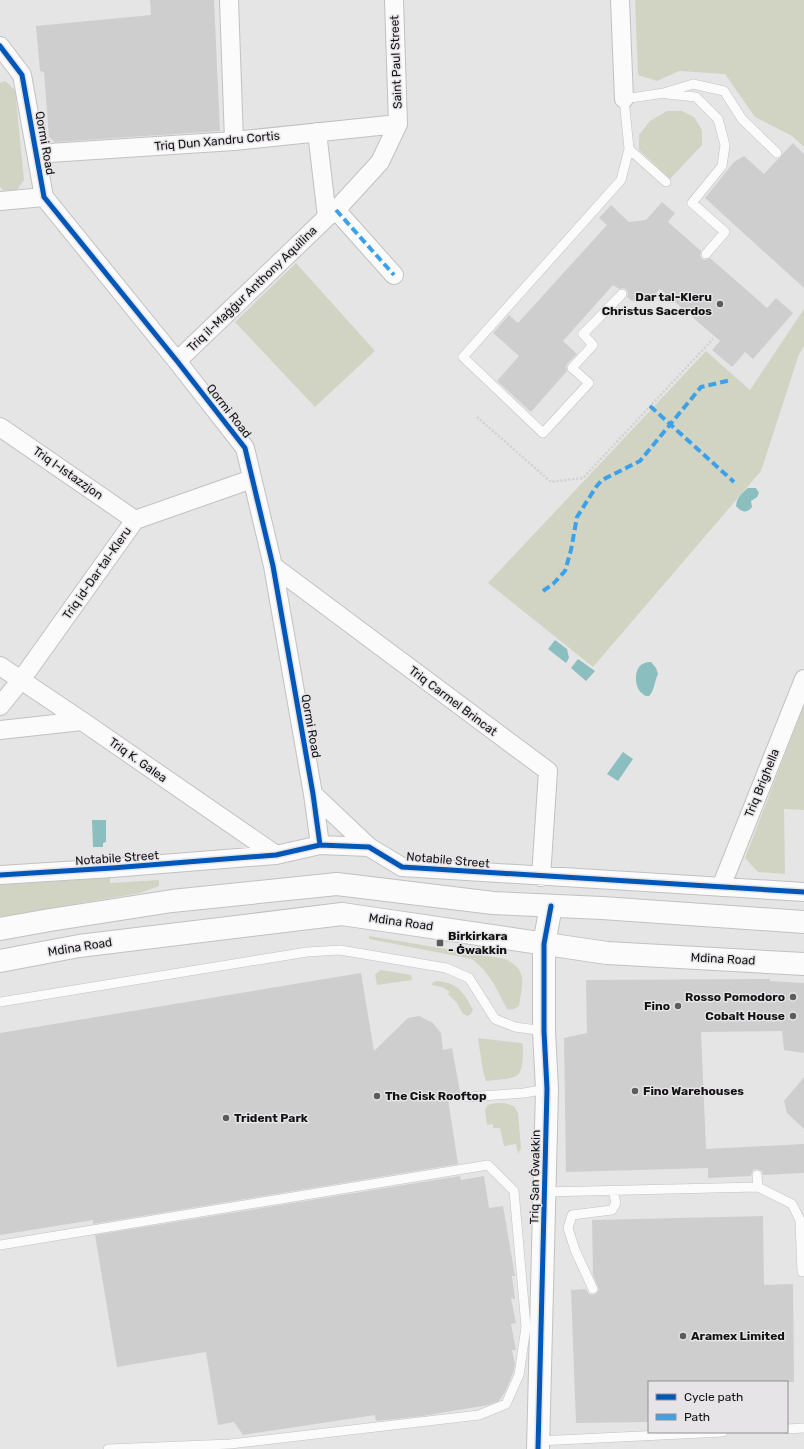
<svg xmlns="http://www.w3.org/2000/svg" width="804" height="1449" font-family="Rubik,sans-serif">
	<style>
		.green { fill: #d1d4c2 }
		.water { fill: #8abebf }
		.building { fill: #cfcecf }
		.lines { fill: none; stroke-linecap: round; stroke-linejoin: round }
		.service-casing { stroke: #c2c1c2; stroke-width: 10 }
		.minor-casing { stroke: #c2c1c2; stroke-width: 20 }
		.tertiary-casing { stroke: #c2c1c2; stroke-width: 24 }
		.secondary-casing { stroke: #c2c1c2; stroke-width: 24 }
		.path { stroke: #d1d1d2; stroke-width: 2.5; stroke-dasharray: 2 2; stroke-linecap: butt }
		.service { stroke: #fbfbfb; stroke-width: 9 }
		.minor { stroke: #fbfbfb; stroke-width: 18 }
		.tertiary { stroke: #fbfbfb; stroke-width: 22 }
		.secondary { stroke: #fbfbfb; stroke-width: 22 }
		.quiet { stroke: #3da1ea; stroke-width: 4; stroke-dasharray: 8 4; stroke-linecap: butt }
		.cycleway-casing { stroke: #e6e4e7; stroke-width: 8 }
		.cycleway { stroke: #0057b8; stroke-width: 5 }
		.poi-dot { fill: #5d5c5d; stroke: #e6e4e7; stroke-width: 1.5 }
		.labels { text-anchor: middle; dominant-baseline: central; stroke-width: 3; stroke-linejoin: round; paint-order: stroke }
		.street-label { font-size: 12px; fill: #131213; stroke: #e6e4e7 }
		.poi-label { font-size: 12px; font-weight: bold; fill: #131213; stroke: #e6e4e7; text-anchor: start }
	</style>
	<rect width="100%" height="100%" fill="#e6e5e6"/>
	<!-- green -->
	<path class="green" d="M635,0H804V147L792,136L755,117L725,74L679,71L657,81L638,75Z
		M5,81L15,90L24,180L17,190H3L0,187V83Z
		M667,111H682L694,117L702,130V145L670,179L639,150V135L650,121Z
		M296,263L375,351L315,407L235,322Z
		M804,309V346L799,354L761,471L593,667L488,583L706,351L750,390Z
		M804,705V810L784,809L785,874L758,872L745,858Z
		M104,878H110V883L159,880V886L140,893L0,917V885Z
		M369,936L505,959C529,970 522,984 519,1006C515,1009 512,1010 507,1009L494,984L484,970L472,959L369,939Z
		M381,970L411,975L412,980L377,985L375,974Z
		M437,981C458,983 464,992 473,1010L470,1015L467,1016L463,1014L457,1003L448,994L450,992L442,987L432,985L433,982Z
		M478,1038L522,1043L523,1046C523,1082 519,1077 486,1081L483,1071Z
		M496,1103H504L514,1106L518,1113L521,1148L518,1154L516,1144L504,1146L500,1128H493V1124L487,1125L485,1110L487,1105Z"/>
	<!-- water -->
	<path class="water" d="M748,488H756L759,493L757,497L751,501L752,507C747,514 741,512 736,506C737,497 742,493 748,488Z
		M555,640L567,649L569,658L566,663L548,649Z
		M578,659L595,671L586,681L571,668Z
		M651,662L656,668L658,674C654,682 655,690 649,696C647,696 644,696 643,694C635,689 634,674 639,667C642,663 647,662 651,662Z
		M623,752L633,759L618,781L607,774Z
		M92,820H106V842L103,843V847H93Z"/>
	<!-- building -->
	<path class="building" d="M150,0H214L220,131L55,142L49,137L44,72L40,71L36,26L151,15Z
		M793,143L804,154V288L705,198L734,162L744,156L764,174Z
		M662,202L675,213L668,222L701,251L700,256L702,259L705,260L710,258L767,308L776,298L793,313L753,359L745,352L732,367L712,350L720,341L660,289L651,299L632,301L627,297L628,293L626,289L623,288L619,289L613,285L563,341L577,354L567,364L566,367L567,371L531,412L497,381L519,356L493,333L509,315L518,323L607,225L599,218L611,205L629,222L646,220Z
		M361,973L374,1051L408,1018L419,1016L433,1023L441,1033L443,1050L452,1048L461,1097L448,1099L458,1164L93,1224V1220L0,1235V1033Z
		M770,979V981L804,983V1053L784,1050L782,1031L701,1032L706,1149L804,1144V1173L763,1175L762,1171L757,1169L753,1170L751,1176L708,1178V1168L566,1172L564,1038L587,1033L586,980Z
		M804,1077V1129L787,1113L784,1101Z
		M460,1176L461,1180L484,1176L489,1208L503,1206L515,1276H512L515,1299L511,1298L516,1323L511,1324L516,1350H512L515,1364L513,1373L505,1392L499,1401L488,1405L423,1416L376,1421L375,1415L243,1435L234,1422L218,1425L206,1352L117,1367L95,1235Z
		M763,1216L764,1285L793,1284L794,1382H649V1422L576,1423L571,1290L586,1289L589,1294L593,1295L596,1294L599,1290L593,1275L592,1220Z"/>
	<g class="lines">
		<!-- service casing -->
		<g class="service-casing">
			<path id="service" d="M667,94L696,97L718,119L725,145L722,166L692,203L725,232L706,254
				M666,182L629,149L624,99L664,93L693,84L724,91L742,119L777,153
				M622,294L583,334L593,345L572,368L589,383L543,433L463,357L621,180L629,149
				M0,1002L307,952L340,950L446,968L469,978L495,1019L515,1027L544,1031
				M467,1097L524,1093L547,1089
				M757,1175L758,1187
				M544,1192L758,1187L792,1204L800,1220L802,1272
				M0,1245L488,1165L514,1191L526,1327L519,1375L506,1404L479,1415L230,1444L108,1449
				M593,1289L575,1250L568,1228L572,1215L612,1210L616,1203L613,1191
				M787,1429L804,1428
				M538,1441L723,1432"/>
		</g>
		<!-- minor casing -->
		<g class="minor-casing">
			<path id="minor" d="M229,0L234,141
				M620,0L624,99
				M0,46L22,75L44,197L177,361L245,448L273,566L313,794L320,845
				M36,150L49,153L234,141L398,124
				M0,201L44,197
				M336,210L394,275
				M327,217L336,210L380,162L398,124L394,0
				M177,361L327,217L317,132
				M0,427L135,520
				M273,566L548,771L541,877
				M0,666L82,721L276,855
				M0,706L21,680L135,520L252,479
				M0,730L82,721
				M313,794L369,847
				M0,875L112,868L276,855L320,845L369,847L402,867L804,892
				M721,887L804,679"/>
		</g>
		<!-- tertiary casing -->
		<g class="tertiary-casing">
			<path id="tertiary" d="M538,1449L547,1089L544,1031V944L551,906"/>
		</g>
		<!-- secondary casing -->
		<g class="secondary-casing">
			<path id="secondary" d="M0,929L50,920L172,901L337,884L493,903L602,908L804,922
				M0,961L79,946L342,914L607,953L804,964"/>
		</g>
		<!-- path -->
		<path class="path" d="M477,417L551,482L583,478L713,339"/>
		<!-- service -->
		<use href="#service" class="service"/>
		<!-- minor -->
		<use href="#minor" class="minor"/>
		<!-- tertiary -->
		<use href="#tertiary" class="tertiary"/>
		<!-- secondary -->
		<use href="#secondary" class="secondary"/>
		<!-- quiet -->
		<path class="quiet" d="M336,210L394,275
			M650,406L734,482
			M543,591L553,584L565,571L571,550L577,517L596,487L602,480L640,461L701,387L731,380"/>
		<!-- cycleway casing -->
		<g class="cycleway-casing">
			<path id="cycleway" d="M0,46L22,75L44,197L177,361L245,448L273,566L313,794L320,845
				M0,875L112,868L276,855L320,845L369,847L402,867L804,892
				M538,1449L547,1089L544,1031V944L551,906"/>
		</g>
		<!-- cycleway -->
		<use href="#cycleway" class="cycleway"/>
	</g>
	<!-- markers -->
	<g class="poi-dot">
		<circle cx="720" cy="304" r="4"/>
		<rect x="436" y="939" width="8" height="8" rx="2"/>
		<circle cx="793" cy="997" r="4"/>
		<circle cx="678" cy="1006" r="4"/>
		<circle cx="793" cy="1016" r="4"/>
		<circle cx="635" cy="1091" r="4"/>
		<circle cx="377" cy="1096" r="4"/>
		<circle cx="226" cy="1118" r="4"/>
		<circle cx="683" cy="1336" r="4"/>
	</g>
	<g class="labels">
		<!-- street labels -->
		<g class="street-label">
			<text transform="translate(396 62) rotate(-92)">Saint Paul Street</text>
			<text transform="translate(217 141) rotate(-5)">Triq Dun Xandru Cortis</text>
			<text transform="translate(45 143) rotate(80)">Qormi Road</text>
			<text transform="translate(252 289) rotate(-44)">Triq il-Maġġur Anthony Aquilina</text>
			<text transform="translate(229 411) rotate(52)">Qormi Road</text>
			<text transform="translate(68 473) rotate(35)">Triq l-Istazzjon</text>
			<text transform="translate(97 573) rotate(-55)">Triq id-Dar tal-Kleru</text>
			<text transform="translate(453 701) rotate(37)">Triq Carmel Brincat</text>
			<text transform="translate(311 726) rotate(80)">Qormi Road</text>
			<text transform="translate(138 760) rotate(35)">Triq K. Galea</text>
			<text transform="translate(762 783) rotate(-68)">Triq Brigħella</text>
			<text transform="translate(117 858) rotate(-4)">Notabile Street</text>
			<text transform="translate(448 860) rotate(5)">Notabile Street</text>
			<text transform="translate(401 922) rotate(8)">Mdina Road</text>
			<text transform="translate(80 947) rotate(-9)">Mdina Road</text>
			<text transform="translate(723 959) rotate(3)">Mdina Road</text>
			<text transform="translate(535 1177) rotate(-89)">Triq San Ġwakkin</text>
		</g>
		<!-- poi labels -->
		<g class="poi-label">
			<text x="712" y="297" text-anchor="end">Dar tal-Kleru<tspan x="712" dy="14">Christus Sacerdos</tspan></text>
			<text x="448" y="936">Birkirkara<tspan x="448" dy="14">- Ġwakkin</tspan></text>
			<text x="785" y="997" text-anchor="end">Rosso Pomodoro</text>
			<text x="670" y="1006" text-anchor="end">Fino</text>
			<text x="785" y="1016" text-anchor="end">Cobalt House</text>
			<text x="643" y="1091">Fino Warehouses</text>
			<text x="385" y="1096">The Cisk Rooftop</text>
			<text x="234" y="1118">Trident Park</text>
			<text x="691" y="1336">Aramex Limited</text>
		</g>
	</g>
	<!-- legend -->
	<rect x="648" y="1381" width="140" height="52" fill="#e6e4e7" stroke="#929092"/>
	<rect x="656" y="1394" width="20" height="6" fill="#0057b8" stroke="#929092"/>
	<text x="684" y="1401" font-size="12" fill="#131213">Cycle path</text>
	<rect x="656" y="1414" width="20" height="6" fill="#3da1ea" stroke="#929092"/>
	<text x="684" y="1421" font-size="12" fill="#131213">Path</text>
</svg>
